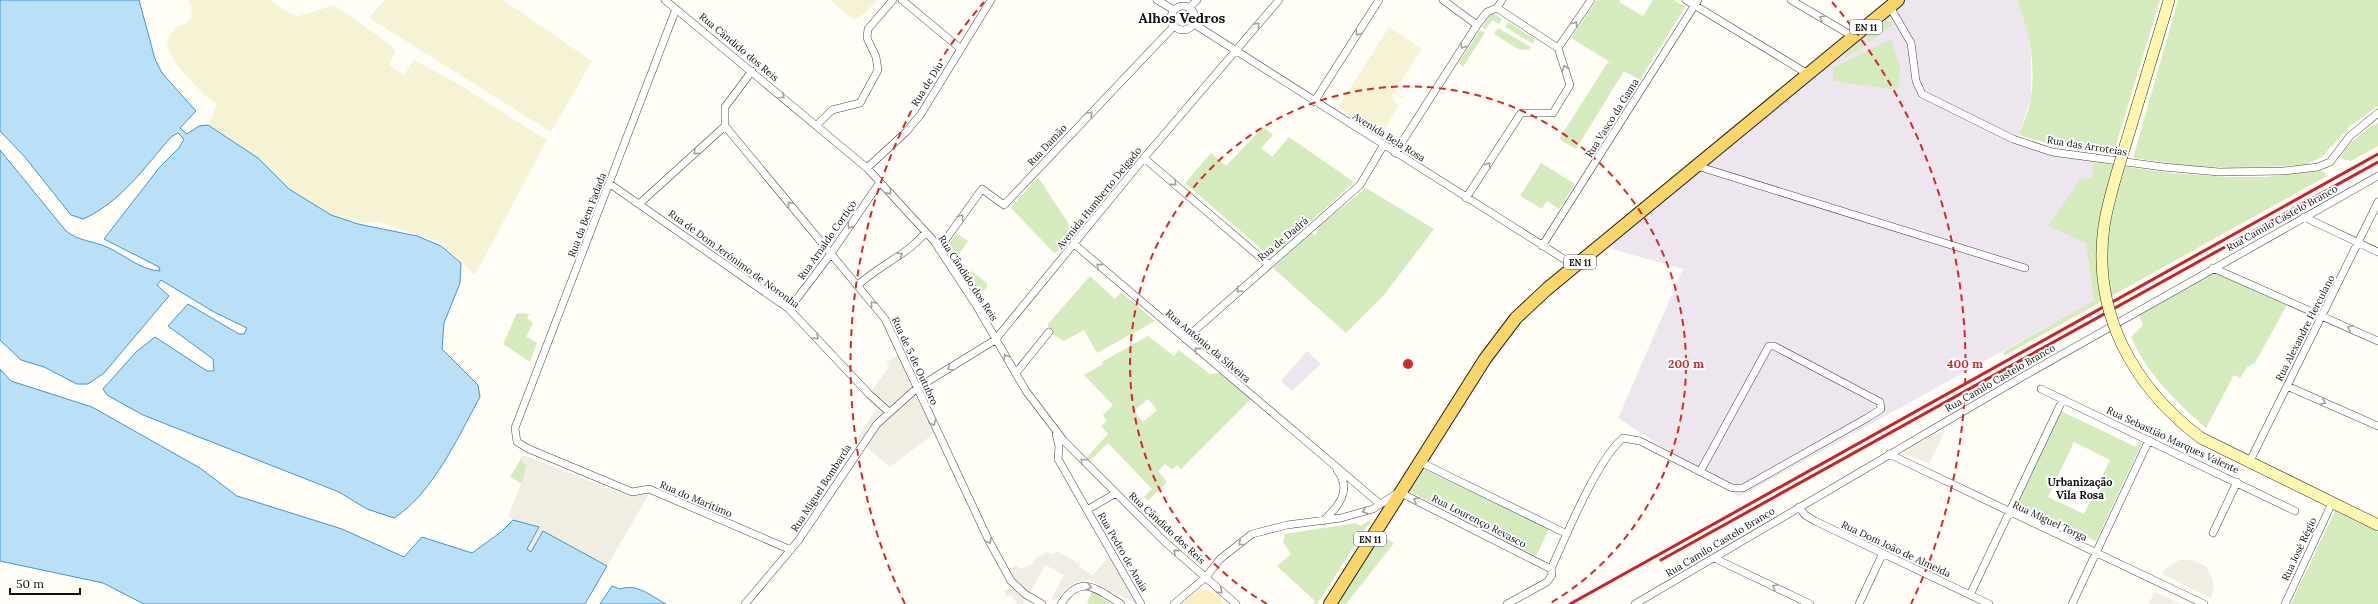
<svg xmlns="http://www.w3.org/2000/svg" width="2378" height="604" font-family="Lora,serif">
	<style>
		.industrial { fill: #eee6ef }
		.farmland { fill: #f6f3d4 }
		.green { fill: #d5ebbd; fill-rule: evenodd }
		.sand { fill: #fbeec1 }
		.plaza { fill: #f1ede2 }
		.water { fill: #b9e0f7; stroke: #3f96cf }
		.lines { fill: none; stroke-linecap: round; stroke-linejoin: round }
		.street-casing { stroke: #444; stroke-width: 8 }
		.secondary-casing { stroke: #333; stroke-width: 12 }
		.primary-casing { stroke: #222; stroke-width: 14 }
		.street { stroke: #fff; stroke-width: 7 }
		.secondary { stroke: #fff6b0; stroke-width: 11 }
		.primary { stroke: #f9d66b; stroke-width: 12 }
		.rail { stroke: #c4262e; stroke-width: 3 }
		.secondary-bridge-casing { stroke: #333; stroke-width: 12; stroke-linecap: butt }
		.secondary-bridge { stroke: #fff6b0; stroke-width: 11 }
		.oneway { stroke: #a0a0a0 }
		.ring { fill: none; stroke: #d62828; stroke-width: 2; stroke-dasharray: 7 5 }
		.labels { text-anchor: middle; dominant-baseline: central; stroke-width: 4; stroke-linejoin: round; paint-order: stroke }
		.shield { fill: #fff; stroke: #585858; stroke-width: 1 }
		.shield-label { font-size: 9px; font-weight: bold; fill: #111 }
		.street-label { font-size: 10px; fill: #111; stroke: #fff }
		.neighbourhood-label { font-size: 11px; font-weight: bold; fill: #111; stroke: #fff }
		.district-label { font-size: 14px; font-weight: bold; fill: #111; stroke: #fff }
		.centre { fill: #d62828; stroke: #fff; stroke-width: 2 }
		.ring-label { font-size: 12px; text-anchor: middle; font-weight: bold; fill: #d62828; stroke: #fff; stroke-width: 4; stroke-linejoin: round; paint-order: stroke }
	</style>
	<rect width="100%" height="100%" fill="#fffdf5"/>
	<!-- industrial -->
	<path class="industrial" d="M1904,0H2017L2027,24L2031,56V98L2017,140L2032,147L2095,158L2086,243L2095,300L1739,497L1618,418L1683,269L1605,247Z
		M1307,351L1321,364L1292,391L1281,381Z"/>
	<!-- farmland -->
	<path class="farmland" d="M188,0H270L296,17L334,5L391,45L395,52L389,65L404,75L414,60L455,82L547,140L475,275L441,243L379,222L358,224L331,215L289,189L258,158L208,125L217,104L204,95L178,67L167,47L169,36L178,26L186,24L192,16L191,5Z
		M385,0H503L592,61L551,132L369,18Z
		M830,0H877L864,14L854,20Z
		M1389,27L1422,49L1395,91L1404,97L1403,99L1394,93L1391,96L1393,98L1392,100L1399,105L1381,135L1338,107Z"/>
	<!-- green -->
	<path class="green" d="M1597,0H1620L1619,2L1643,16L1653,0H1674L1685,7L1640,80L1624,71L1576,149L1559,139L1608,62L1613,64L1571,38Z
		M2017,0H2160L2113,155L2064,148L2019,135C2023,123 2030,110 2031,97C2036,64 2029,30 2017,0Z
		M2178,0H2378V106L2350,126L2322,157L2305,165L2230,168L2189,166L2133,158Z
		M1491,14H1494L1502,19L1499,24L1492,20L1486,29L1482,27Z
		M1508,22L1535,39L1533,44L1505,27Z
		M1885,22H1890L1893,25L1869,42L1865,38Z
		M1498,28L1531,47L1529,50L1518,49L1494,34Z
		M1480,30L1485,33L1463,67L1459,62Z
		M1891,39L1900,67L1898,90L1833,81V68Z
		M1862,41L1865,45L1846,58L1844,56Z
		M2378,123V146L2351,161L2342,159L2340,157C2348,144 2364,129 2378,123Z
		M1263,127L1273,135L1261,148L1272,157L1289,137L1354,182L1277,253L1267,254L1185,183L1211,153L1226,166Z
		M2094,162L2170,173L2230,177H2266L2320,171H2324L2327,176L2004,356L2003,352L2094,300L2086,243L2048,226L2080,180L2092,177Z
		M1541,163L1575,184L1559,209L1547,201L1542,209L1520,196Z
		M1038,177L1074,232L1057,252L1054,253L1011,208Z
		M1366,188L1434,229L1384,295L1346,333L1273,268L1311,233L1316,235L1319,226Z
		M956,233L968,241L958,256L954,252L951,255L947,248Z
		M966,267L987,283V287L978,297L977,290L965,271Z
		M2215,272L2287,305L2255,363L2247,367L2240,378L2234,375L2206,428C2175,401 2148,375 2131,337L2143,325L2139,315Z
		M1090,276L1115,299L1121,292L1155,321L1097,353L1084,330L1064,341L1049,332L1048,324Z
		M517,313L529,314L527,318L533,323L526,337L537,343L530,362L503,344Z
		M1148,336L1174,356L1179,350L1210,374L1220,373L1251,399L1181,469L1177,465L1172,470L1165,464L1158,471L1167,482L1148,501L1144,497L1152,489L1108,443L1089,462L1086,458L1108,434L1101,426L1107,421L1103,415L1113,405L1084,375L1103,364L1102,362ZM1148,399L1157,410L1143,422L1134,411Z
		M2061,411L2136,447L2139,441L2142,443L2096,541L2016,505ZM2074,442L2110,460L2084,514L2048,497Z
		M521,459L527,466L522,484L510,477Z
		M1425,469L1549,529L1536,556L1409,491Z
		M2335,511L2378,532V604H2291Z
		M1372,519L1317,604H1313L1315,601L1277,566L1291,554L1283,542L1285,534L1356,523L1360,526Z
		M1380,535L1394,543L1346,604H1336Z
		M1092,592H1093L1111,604H1089L1087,602Z"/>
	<!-- sand -->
	<path class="sand" d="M1200,589L1209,590L1226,604H1182Z"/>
	<!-- plaza -->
	<path class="plaza" d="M899,355L910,385L935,433L890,467L857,439L877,408L866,398L889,367L886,362Z
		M1946,429L1929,464L1906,454L1909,448Z
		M521,456H526L630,497L643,492L649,494L607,566L543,531L531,552L527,550L539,527L513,520L508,516L527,470L526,464L520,459Z
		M1056,551L1080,564L1079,567L1093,575L1109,557L1137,604L1089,580L1076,582L1066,588L1058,599L1050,601L1064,575L1045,565L1030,594L1016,583L1007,570L1017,565L1020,569L1034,563L1033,560L1047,552L1054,555Z
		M2179,560H2192L2206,566L2213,581L2214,589L2211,598L2162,574L2167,568Z
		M1011,587L1026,599L1023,604H1017L1011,595L1007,597L1004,591Z
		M2154,592L2179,603L2180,604H2149Z"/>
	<!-- water -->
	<path class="water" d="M0,0H139L155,59L162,73L196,111L180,128L187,134L199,126L208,125L258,158L289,189L331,215L358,224L417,236L441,246L461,263L460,283L444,323L442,349L478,385L480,397C458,437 433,493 394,518L367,509L339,492L143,415L107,395L103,389L136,352L155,337L207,371H214L213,359L168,326L188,304L239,334H244L247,328L214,312L161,280L157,285L169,296L104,373L88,384H77L44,367L21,360L0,340V150L66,231C78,241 94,241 109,248C126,256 141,270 160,271L159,267L104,239L159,168L179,148L184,139L178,133L171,137C145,167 120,203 83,219L71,215L24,156L0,131Z
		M0,369L11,381L92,407L200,468L237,496L342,529L404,557L422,537L472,553L501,532L513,520L539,527L527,549L531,552L543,531L607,566L585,604H144L103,583L0,561Z
		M612,586L620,589C637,583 651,596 666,604H600Z"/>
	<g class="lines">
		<!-- street casing -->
		<g class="street-casing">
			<path id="street" d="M665,0L867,168L934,241L976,305L1026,391L1064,441L1165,542L1236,604
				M902,0L961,49
				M1157,0L1174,10
				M1443,0L1477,25
				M1686,0L1808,74
				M1791,0L1854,37
				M1171 18a12 12 0 1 1 24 0a12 12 0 1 1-24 0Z
				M1190,7L1197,0
				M1890,7L1911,43L1916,81L1922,94L2013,139L2052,152L2163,167L2219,172L2283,171L2318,167L2330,162L2350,136L2378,113
				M1497,8L1502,0
				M676,9L520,415L515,428L517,442L529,449L632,492L649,489L791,550
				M1194,24L1575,266
				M1558,48L1591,0
				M752,71L725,107V126L885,319L989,541L1011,581L1025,594L1042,604
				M1314,102L1379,0
				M817,125L832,110L860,103L878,70L876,57L867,38L868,29L893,0
				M1395,153L1477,25L1487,12L1497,8
				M1144,158L1268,264
				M1697,166L2025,268
				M867,168L906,132L921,114L991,0
				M610,184L789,309L869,394L889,412
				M1466,198L1521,113H1553L1570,85L1558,48L1497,8
				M639,204L725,126
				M2304,217L2378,252
				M1074,244L1380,504
				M1542,246L1698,0
				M939,249L982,189L1004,205L1174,26
				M2213,268L2378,341
				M857,286C878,266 907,255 925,233
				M789,309L830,255L880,182
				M1185,339L1360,185L1383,146
				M1016,373L1049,332
				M2287,386L2378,426
				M2041,389L2295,511
				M1056,434L1059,446L1058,459L1087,510L1116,493
				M1889,454L2204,604
				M1418,461L1567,534
				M2249,463L2378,202
				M1799,507L1805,515L1815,521L1989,604
				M1087,510L1141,604
				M1323,521C1338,507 1353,490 1337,470
				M2213,533L2237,482
				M1714,558L1810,604
				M1970,595L2063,399
				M745,604L798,541L877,424L917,388L995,340L1144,158L1279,0
				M1061,604C1080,572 1098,590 1121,604
				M1174,604L1206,577L1220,559L1252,534L1287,525L1341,518L1373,509L1399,492L1551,569
				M1507,604L1547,582L1552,575L1551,569C1566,536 1597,460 1623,438L1640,441L1732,488H1743L1867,418L1881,409L1880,402L1774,346H1769L1701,470
				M1635,604L2022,377L2378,176
				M1859,604L1882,555
				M2072,604L2149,440
				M2285,604L2332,503"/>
		</g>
		<!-- secondary casing -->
		<g class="secondary-casing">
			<path id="secondary" d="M2165,14L2169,0
				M2201,438L2378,525"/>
		</g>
		<!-- primary casing -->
		<g class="primary-casing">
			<path id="primary" d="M1330,604L1485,359L1516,318L1547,289L1898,0"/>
		</g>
		<!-- street -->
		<use href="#street" class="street"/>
		<!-- secondary -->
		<use href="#secondary" class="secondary"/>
		<!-- primary -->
		<use href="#primary" class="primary"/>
		<!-- rail -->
		<path class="rail" d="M1661,560L2378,162
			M1570,604L2378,154"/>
		<!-- secondary-bridge casing -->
		<g class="secondary-bridge-casing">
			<path id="secondary-bridge" d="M2165,14C2153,53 2141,93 2129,133C2120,163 2109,195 2104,226C2092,313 2133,387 2201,438"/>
		</g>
		<!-- secondary-bridge -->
		<use href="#secondary-bridge" class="secondary-bridge"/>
	</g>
	<!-- one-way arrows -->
	<defs><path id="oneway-chevron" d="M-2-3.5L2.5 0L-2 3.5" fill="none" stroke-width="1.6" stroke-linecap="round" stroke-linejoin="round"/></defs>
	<g class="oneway">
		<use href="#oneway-chevron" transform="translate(1822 18) rotate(-150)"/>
		<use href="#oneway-chevron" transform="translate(1575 24) rotate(-56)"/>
		<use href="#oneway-chevron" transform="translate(1257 25) rotate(-49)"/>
		<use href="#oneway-chevron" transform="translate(1358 33) rotate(123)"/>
		<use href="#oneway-chevron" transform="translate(1463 46) rotate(122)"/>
		<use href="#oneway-chevron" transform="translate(1565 68) rotate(-107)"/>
		<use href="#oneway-chevron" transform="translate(782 96) rotate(39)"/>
		<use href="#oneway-chevron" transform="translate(1090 114) rotate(-47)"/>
		<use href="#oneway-chevron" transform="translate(696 152) rotate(138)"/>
		<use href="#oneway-chevron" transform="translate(1488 165) rotate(-57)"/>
		<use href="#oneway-chevron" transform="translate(1174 183) rotate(41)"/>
		<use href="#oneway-chevron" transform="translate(889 192) rotate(49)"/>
		<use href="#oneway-chevron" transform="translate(790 204) rotate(-128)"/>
		<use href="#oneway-chevron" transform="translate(961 217) rotate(-53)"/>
		<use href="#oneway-chevron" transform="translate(850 226) rotate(124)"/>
		<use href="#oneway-chevron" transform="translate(900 255) rotate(-29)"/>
		<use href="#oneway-chevron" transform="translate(1099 266) rotate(-139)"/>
		<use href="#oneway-chevron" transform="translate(1239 290) rotate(138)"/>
		<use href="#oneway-chevron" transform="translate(873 304) rotate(-130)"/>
		<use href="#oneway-chevron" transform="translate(2350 328) rotate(-156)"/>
		<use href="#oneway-chevron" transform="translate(816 337) rotate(47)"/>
		<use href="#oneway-chevron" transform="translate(1197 350) rotate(-140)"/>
		<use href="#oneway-chevron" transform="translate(1006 357) rotate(-122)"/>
		<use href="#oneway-chevron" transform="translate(950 368) rotate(149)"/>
		<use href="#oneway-chevron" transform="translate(2323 402) rotate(24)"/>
		<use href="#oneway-chevron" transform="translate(933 423) rotate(66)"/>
		<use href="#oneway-chevron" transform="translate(1083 461) rotate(-135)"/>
		<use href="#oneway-chevron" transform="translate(1416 500) rotate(-153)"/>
		<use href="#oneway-chevron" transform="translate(1365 511) rotate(163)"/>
		<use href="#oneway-chevron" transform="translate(989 541) rotate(62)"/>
		<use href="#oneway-chevron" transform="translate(1241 543) rotate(142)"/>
		<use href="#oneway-chevron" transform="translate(1176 552) rotate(-139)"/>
		<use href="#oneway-chevron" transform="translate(1089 587) rotate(14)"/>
		<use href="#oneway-chevron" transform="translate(1775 587) rotate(-154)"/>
		<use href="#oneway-chevron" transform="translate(1220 591) rotate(40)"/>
	</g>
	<!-- distance rings -->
	<g class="ring">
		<path d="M1267 604A278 278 0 1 1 1549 604"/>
		<path d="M905 604A557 557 0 0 1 984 2M1832 2A557 557 0 0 1 1911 604"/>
	</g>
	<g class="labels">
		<!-- shield labels -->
		<g class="shield">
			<rect x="1850" y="20" width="32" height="14" rx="3"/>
			<rect x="1564" y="255" width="32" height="14" rx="3"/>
			<rect x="1354" y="532" width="32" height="14" rx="3"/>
		</g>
		<g class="shield-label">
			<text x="1866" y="27">EN 11</text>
			<text x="1580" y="262">EN 11</text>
			<text x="1370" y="539">EN 11</text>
		</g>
		<!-- street labels -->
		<g class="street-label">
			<text transform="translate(739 47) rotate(40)">Rua Cândido dos Reis</text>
			<text transform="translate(927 84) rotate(-58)">Rua de Diu</text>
			<text transform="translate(1612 118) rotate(-58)">Rua Vasco da Gama</text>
			<text transform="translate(1389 137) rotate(32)">Avenida Bela Rosa</text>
			<text transform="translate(1047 145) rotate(-47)">Rua Damão</text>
			<text transform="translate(2087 146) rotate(9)">Rua das Arroteias</text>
			<text transform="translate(1099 198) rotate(-51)">Avenida Humberto Delgado</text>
			<text transform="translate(587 215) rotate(-69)">Rua da Bem Fadada</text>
			<text transform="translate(2282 218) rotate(-29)">Rua Camilo Castelo Branco</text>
			<text transform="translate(1283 239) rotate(-40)">Rua de Dadrá</text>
			<text transform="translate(827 240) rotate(-55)">Rua Arnaldo Cortiço</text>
			<text transform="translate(734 259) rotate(36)">Rua de Dom Jerónimo de Noronha</text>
			<text transform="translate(968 278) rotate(57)">Rua Cândido dos Reis</text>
			<text transform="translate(2305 328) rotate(-63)">Rua Alexandre Herculano</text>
			<text transform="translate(1208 346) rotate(40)">Rua António da Silveira</text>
			<text transform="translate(915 361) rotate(65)">Rua de 5 de Outubro</text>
			<text transform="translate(2000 378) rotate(-30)">Rua Camilo Castelo Branco</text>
			<text transform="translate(2173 440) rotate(25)">Rua Sebastião Marques Valente</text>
			<text transform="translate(821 488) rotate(-57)">Rua Miguel Bombarda</text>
			<text transform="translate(696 499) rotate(23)">Rua do Marítimo</text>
			<text transform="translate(1479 521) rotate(27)">Rua Lourenço Revasco</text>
			<text transform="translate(2050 521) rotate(25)">Rua Miguel Torga</text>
			<text transform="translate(1167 528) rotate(43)">Rua Cândido dos Reis</text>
			<text transform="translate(1720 542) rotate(-31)">Rua Camilo Castelo Branco</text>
			<text transform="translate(1896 549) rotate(25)">Rua Dom João de Almeida</text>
			<text transform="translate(2299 549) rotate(-65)">Rua José Régio</text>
			<text transform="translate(1123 552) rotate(60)">Rua Pedro de Anaia</text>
		</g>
		<!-- neighbourhood labels -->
		<g class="neighbourhood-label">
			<text x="2080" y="482">Urbanização<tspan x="2080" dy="13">Vila Rosa</tspan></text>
		</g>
		<!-- district labels -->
		<g class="district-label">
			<text x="1182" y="18">Alhos Vedros</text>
		</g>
	</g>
	<circle cx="1408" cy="364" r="6" class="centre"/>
	<g class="ring-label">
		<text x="1686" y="368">200 m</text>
		<text x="1965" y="368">400 m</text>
	</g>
	<!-- scale -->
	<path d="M10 588v6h70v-6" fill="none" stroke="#111111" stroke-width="2"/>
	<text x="16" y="588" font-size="12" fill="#111111" stroke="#ffffff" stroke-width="3" paint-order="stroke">50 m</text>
</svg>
